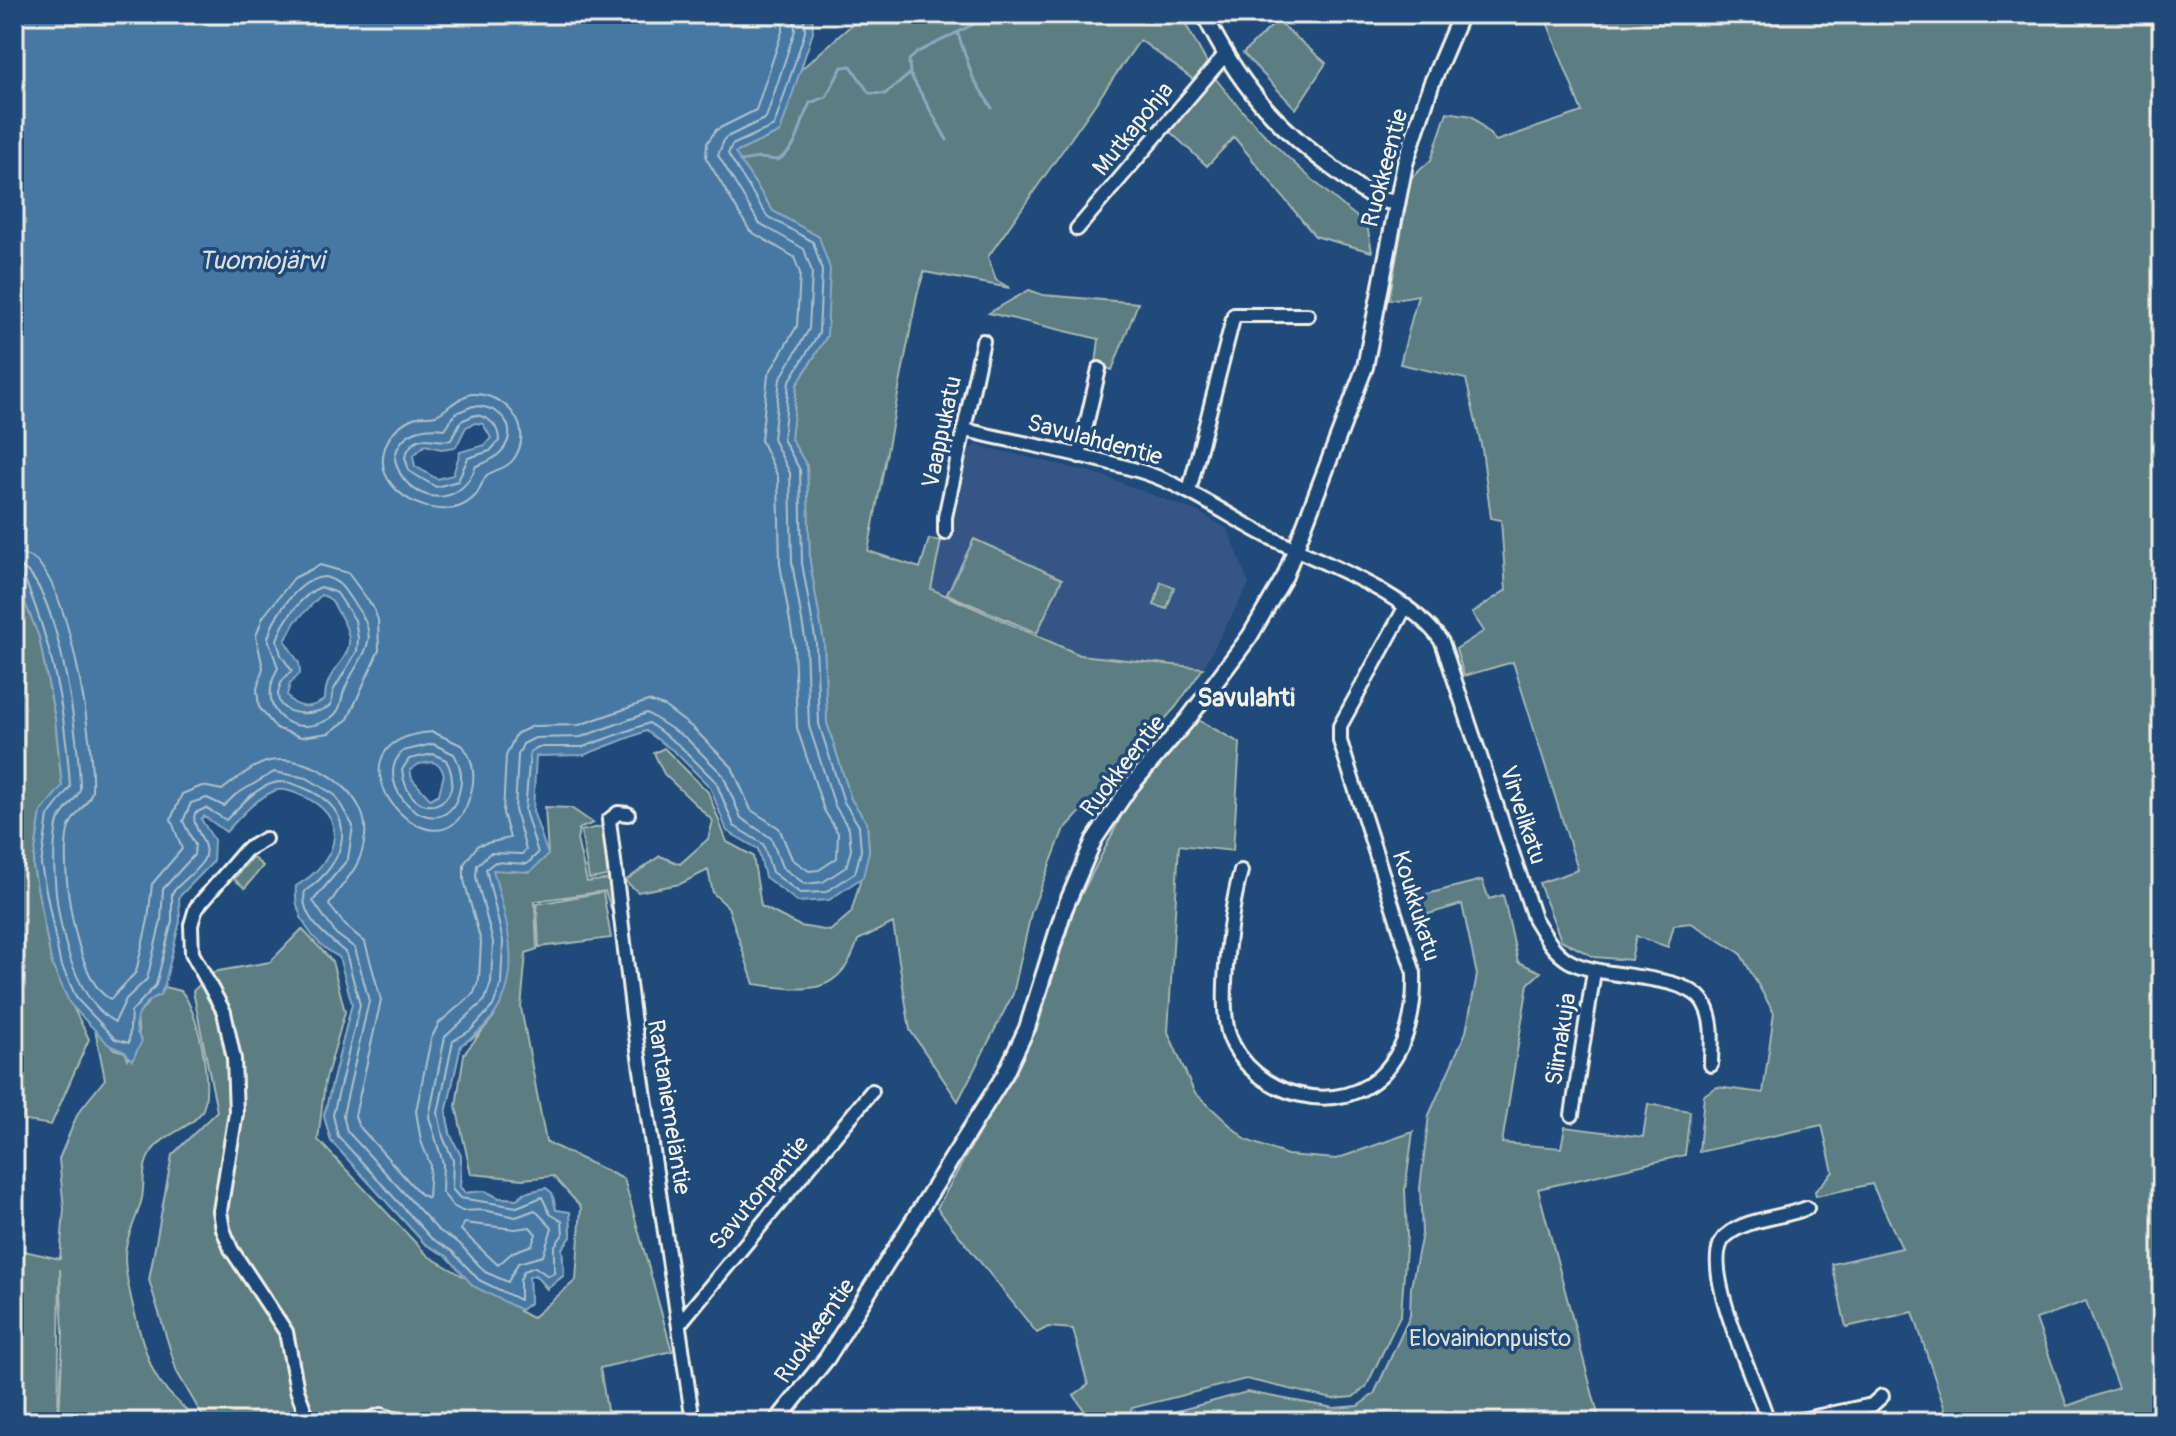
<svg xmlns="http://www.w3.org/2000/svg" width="2176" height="1436" font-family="Pangolin,sans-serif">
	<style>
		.built { fill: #355684 }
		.green { fill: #5b7d81; stroke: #a8b7b4; stroke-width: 2; fill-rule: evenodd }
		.water { fill: #4678a3; stroke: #8ca8bf; stroke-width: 2; fill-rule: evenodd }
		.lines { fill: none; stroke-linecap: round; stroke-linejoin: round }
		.shore { stroke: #aec1cc; stroke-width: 2 }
		.stream { stroke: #8ca8bf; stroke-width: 3 }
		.minor-casing { stroke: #f4f1e8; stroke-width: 18 }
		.tertiary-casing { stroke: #f4f1e8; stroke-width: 20 }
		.minor { stroke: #1f4a7a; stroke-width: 12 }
		.tertiary { stroke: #1f4a7a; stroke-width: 14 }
		.labels { text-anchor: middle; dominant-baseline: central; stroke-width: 7; stroke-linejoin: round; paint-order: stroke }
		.street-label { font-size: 24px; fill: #f4f1e8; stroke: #1f4a7a }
		.park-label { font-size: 24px; fill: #dde0d9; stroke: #1f4a7a }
		.water-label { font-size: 26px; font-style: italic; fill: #dadfde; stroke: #1f4a7a }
		.neighbourhood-label { font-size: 26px; font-weight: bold; fill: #f4f1e8; stroke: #1f4a7a }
	</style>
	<rect width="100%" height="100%" fill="#1f4a7a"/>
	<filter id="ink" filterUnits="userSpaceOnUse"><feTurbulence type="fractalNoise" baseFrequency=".0125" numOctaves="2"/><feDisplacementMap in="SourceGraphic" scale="16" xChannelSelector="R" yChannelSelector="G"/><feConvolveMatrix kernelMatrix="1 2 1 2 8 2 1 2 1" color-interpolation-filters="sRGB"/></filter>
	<g filter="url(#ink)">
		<!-- built -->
		<path class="built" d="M976,445L1095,473L1198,512L1228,529L1249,584L1203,668L1080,655L931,589L965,452Z"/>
		<!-- green -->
		<path class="green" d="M864,14H1180L1207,63L1194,80L1140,40L988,257L996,280L1010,288L924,272L917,295L868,551L920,568L929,539L941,541L931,589L1080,655L1203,668L1176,707L1063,831L1031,913L1013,994L958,1101L910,1030L893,923L858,940C840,998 806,991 754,984L728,907L713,893L708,870L680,884L638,892L625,881L660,856L680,864L708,839L713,821L664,774L654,753L664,748L708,792L727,842L753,856L761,906L800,926L830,931L851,913L869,851L867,823L851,799L827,723L824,643L810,563L807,466L791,439L797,385L827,336L819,237L773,211L735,153L780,132L798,72Z
			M1544,14H2162V1422H1949L1913,1312L1846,1327L1832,1264L1902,1248L1872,1184L1816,1196L1815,1191L1833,1172L1822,1125L1699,1152L1704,1095L1717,1087L1763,1093L1774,1013L1740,953L1691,923L1674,925L1668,947L1636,936L1631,960L1594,957L1561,940L1539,883L1578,870L1513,662L1464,676L1456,649L1484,631L1472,613L1506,590L1501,520L1491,518L1482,449L1466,379L1400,364L1418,295L1389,300L1411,178L1431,160L1447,112L1472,116L1496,141L1582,112ZM2086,1301L2118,1388L2067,1406L2036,1319Z
			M1277,21L1326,63L1296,109L1243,53Z
			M1212,74C1257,133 1309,179 1367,225L1372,252L1315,236L1234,137L1207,166L1167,129Z
			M1029,290L1043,295L1138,303L1112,370L1096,364L1099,339L989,313Z
			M974,539L1062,579L1037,633L947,594Z
			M14,575L39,637L55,719L62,787L41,812L33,866L52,965L89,1039L51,1125L14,1119Z
			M1161,582L1174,587L1167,609L1154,605Z
			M1198,720L1240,743L1233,851L1179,845L1168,1032L1194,1092L1246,1140L1287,1155L1336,1159L1413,1132L1405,1190L1407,1235L1401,1314L1366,1387L1353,1397L1333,1399L1246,1379L1132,1408L1123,1422H1092L1074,1395L1088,1385L1073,1329L1048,1327L1037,1333L937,1208L1037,1029L1074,909L1129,801Z
			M545,807L571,808L593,823L579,829L577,840L587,882L610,879L614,887L619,932L605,891L535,901L537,949L526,953L521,1008L546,1142L624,1179L672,1351L600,1368L609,1422H206L177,1372L149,1280L172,1155L217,1111L193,991L213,972L270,962L302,929L332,961L345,1012L325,1082L318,1140L428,1256L468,1279L447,1256L425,1244L331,1141L324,1116L352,1004L493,870L548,855ZM495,1015L464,1054L456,1106L471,1174L523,1179L553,1176L581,1207L576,1280L532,1318L519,1311L530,1303L529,1277L535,1275L547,1289L564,1275L562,1248L571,1237L570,1212L556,1210L552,1193L546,1188L524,1193L517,1199L499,1198L485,1191L465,1193L460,1187L461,1156L451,1137L446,1113L461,1045L476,1036Z
			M604,826L613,875L589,879L581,831Z
			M252,857L263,866L245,888L234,879Z
			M1482,880L1489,899L1503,895L1518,962L1541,972L1528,984L1502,1143L1561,1148L1565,1127L1643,1137L1648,1104L1690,1111L1685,1155L1538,1189L1600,1422H1137L1247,1392L1334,1408L1358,1406L1374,1394L1410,1316L1411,1287L1422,1234L1420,1188L1429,1115L1466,1032L1477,975L1462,904L1425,915L1419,896Z
			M603,892L611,938L539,947L537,904Z
			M164,987L181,991C198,1009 213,1085 203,1109C195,1127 164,1133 152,1151C141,1166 145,1181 142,1198C138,1217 125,1237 125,1257C125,1282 145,1361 159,1381C169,1396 186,1406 195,1422H59L63,1333L60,1269L58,1422H14V1281L19,1250L60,1259L64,1209L59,1159L78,1113L105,1079L95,1029L114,1049L125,1052L128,1059L139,1038L137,1016L151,999L160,995Z"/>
		<!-- water -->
		<path class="water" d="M14,14H812L813,32L780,132L735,153L773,211L819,237L830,269L827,336L797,384L791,439L807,466L810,563L824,643L827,723L851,799L867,823L869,851L863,877L829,900L798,902L765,877L758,849L727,831L710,787L675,752L646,731L584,755L536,756L533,811L548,855L530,872L493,870C512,939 531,1001 461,1045L446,1113L450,1134L461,1156L460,1187L465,1193L485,1191L499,1198L517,1199L524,1193L546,1188L552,1193L556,1210L570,1212L571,1237L562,1248L564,1275L548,1288L535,1275L529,1277L530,1303L521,1310L473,1286L447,1256L425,1244L331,1141L324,1116L352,1004L339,957C313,944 293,915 296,886C339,861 353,815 298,794C290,791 282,788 274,791C254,800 240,817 226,832L204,816L201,819L214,840L213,862L179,897L180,921L164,987L160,995C142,1002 128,1024 142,1041L132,1061L125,1052L109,1045L70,1004L52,965L33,866L41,812L62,786L55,718L39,637L14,575ZM475,423L483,424L491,438L485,445L460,452L453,475L437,479L415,466L413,456L425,445L441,449L456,447L466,427ZM321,595C332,598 333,603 338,612C369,660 325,659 325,699C312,709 295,710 287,695L290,684L300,673L299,663L285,641L295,622ZM433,762L440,766L444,774L439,794L430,799L412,779L410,770L419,764Z"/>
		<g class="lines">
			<!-- shore -->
			<path class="shore" d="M471,394C505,392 537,428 513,460C506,469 496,469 487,475C482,480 480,491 475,496C452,520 411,508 392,485C373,461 386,431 411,419C420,415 427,417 436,415C444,413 455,398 471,394Z
				M473,406C516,406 525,451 476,466C459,514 403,501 395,459C398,432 422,426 445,429L456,413Z
				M475,415C490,417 499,426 499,441L490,451L468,458L458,481L436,487L409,471L405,457C416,427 432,444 451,440L461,421Z
				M14,553C25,554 35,557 41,566C72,606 94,740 92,791C88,806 74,813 69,827C58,860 76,986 111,999L136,972L148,920L152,884L182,849L171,819L182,794L202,786L222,790C235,780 254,764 270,761C309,753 370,791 365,836C361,871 345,877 329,905L345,925L365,942L381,1000L355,1116L358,1125L420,1194L428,1198L430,1164L421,1141L416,1111L431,1039L439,1023L474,993L479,979L481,942L464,880V864L478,845L510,838L503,813L506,756L516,734L533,726L579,725L648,701L664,706L693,728L732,767L751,810L779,828L792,859L809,871L819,870L837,858L838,833L824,810L797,728L794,645L780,564L778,477L761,440L768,375L797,326L800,273L794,257L750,231L706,158L707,143L716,130L756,110L783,29L782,14
				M14,565C58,568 80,750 80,789C76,803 60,811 57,825C47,877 63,995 115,1022L126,999L147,979L161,921L163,889L194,855L195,845L183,821L191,803L207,798L224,806L235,795L274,772L307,778L335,795L353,826L348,859L313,901L336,934L355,948L369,1001L343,1115L347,1131L438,1230L459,1243L485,1272L508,1282L518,1263L543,1256L552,1228L535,1210L516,1217L483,1210L462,1211L453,1206L442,1192L443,1163L429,1117L445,1037L485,1000L491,982L493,942L476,877L477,865L490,853L522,854L526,850L515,810L518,755L523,744L535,738L581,737L647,713L686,738L723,775L741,818L771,838L782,867L805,884L823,882L846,867L851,850L849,829L835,806L809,726L806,644L792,563L790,473L773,439L780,379L809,329L812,272L804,249L759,223L718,155L725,138L766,118L795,30L794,14
				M320,565L348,573L373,607L378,620L379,650L348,719L329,733L301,737L276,728L259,707L257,689L263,668L256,636L263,617L294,578Z
				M14,575L25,580C53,646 66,716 70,787L48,816L41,865L60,962L77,999L115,1039L129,1043L131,1012L156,985L172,921V893C181,882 195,873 203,861C213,843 190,830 195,813L206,808L226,820C239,807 256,787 274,783C285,780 295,784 304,788C361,810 348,863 305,891C299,918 328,937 346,953L360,1005L333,1115L338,1136L431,1238L452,1251L479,1280L520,1300V1280L524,1271L535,1267L548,1276L554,1273V1247L563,1234L562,1221L550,1214L542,1197L517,1207L460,1198L452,1189L453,1160L443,1137L438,1113L453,1041L471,1030L493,1006L501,984L503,941L486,869L495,862L527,864L538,853L525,811L530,752L538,747H583L649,723L680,746L716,782L734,826L763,844L772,872L800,893L826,892L855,873L861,851L859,826L844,802L819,724L816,643L802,563L800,470L783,439L789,382L819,333L822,270L813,242L767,216L728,154L732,145L774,126L805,32L804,14
				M325,577C343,582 344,591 355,605C387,645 354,658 343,694C340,706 340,712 329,719C293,740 254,711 278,668L268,638C274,615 299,578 325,577Z
				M321,587L337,593L355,620L358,638L357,651L333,691L331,705C315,718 268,718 280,686C282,679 288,675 292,671L281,655L277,640C283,621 303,593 321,587Z
				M433,732L463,746C475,762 476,780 469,799C438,894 308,740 433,732Z
				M433,744L454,754C462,768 463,780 458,796C439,850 367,785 403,751Z
				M433,754L446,760C471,807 409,828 402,770L409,759Z
				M464,1223L515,1229L530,1227L536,1234L532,1245L513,1252L498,1265L461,1230Z"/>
			<!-- stream -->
			<path class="stream" d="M958,34L973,78L992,108
				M910,74L947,140
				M740,161L759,158L778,160C802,145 798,125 810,103L826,97L842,67L851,66L869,93L885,94L910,74L909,60L918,52L994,14"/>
			<!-- minor casing -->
			<g class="minor-casing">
				<path id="minor" d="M1077,229L1224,56
					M965,430C1024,444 1085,454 1143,472C1187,486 1226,515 1267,536C1321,563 1408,592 1442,642L1534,918C1544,934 1552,951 1569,961C1603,981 1689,971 1705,1005C1715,1024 1711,1045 1711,1065
					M1079,456L1099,369
					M1189,491L1234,315H1308
					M945,533V517L983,341
					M628,814L618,813L609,820L633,1016L693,1422
					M265,839L246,850L196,908L191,925L192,953L224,1012L234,1059L236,1113L220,1211L223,1229L231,1249L286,1332L297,1390L309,1422
					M1241,871C1231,906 1218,1001 1229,1035C1250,1095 1341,1122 1386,1070C1409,1043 1415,1007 1414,973L1340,741V726L1406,606
					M1572,1115L1594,971
					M680,1323L872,1091
					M362,1422L381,1415L402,1422
					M1768,1422C1759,1386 1695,1263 1726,1236C1746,1218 1783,1218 1807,1208
					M1791,1422L1872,1405L1882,1396"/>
			</g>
			<!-- tertiary casing -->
			<g class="tertiary-casing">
				<path id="tertiary" d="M1204,14C1237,83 1276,127 1338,172C1358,187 1370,201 1395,202
					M776,1422L827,1358L1005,1074L1027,1028L1064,910L1094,840L1129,788L1188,719L1250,636L1285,576L1365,367L1405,164L1431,85L1461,14"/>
			</g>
			<!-- minor -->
			<use href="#minor" class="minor"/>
			<!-- tertiary -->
			<use href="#tertiary" class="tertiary"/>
		</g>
	</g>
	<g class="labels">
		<!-- street labels -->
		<g class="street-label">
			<text transform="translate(1133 129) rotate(-51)">Mutkapohja</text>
			<text transform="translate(1385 168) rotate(-75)">Ruokkeentie</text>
			<text transform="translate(942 432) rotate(-78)">Vaappukatu</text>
			<text transform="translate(1095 440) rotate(15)">Savulahdentie</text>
			<text transform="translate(1123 766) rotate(-52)">Ruokkeentie</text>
			<text transform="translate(1523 815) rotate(72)">Virvelikatu</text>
			<text transform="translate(1416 906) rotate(73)">Koukkukatu</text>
			<text transform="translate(1561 1039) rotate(-81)">Siimakuja</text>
			<text transform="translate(669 1107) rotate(81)">Rantaniemeläntie</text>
			<text transform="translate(759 1193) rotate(-50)">Savutorpantie</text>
			<text transform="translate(815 1331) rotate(-55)">Ruokkeentie</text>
		</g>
		<!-- park labels -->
		<g class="park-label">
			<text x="1490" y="1338">Elovainionpuisto</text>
		</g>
		<!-- water labels -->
		<g class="water-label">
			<text x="261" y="261">Tuomiojärvi</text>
		</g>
		<!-- neighbourhood labels -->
		<g class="neighbourhood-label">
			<text x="1246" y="698">Savulahti</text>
		</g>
	</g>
	<!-- margin -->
	<rect width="2176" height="1436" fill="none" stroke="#1f4a7a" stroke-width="48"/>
	<rect x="24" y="24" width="2128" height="1388" fill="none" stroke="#f4f1e8" stroke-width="3" filter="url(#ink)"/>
</svg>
